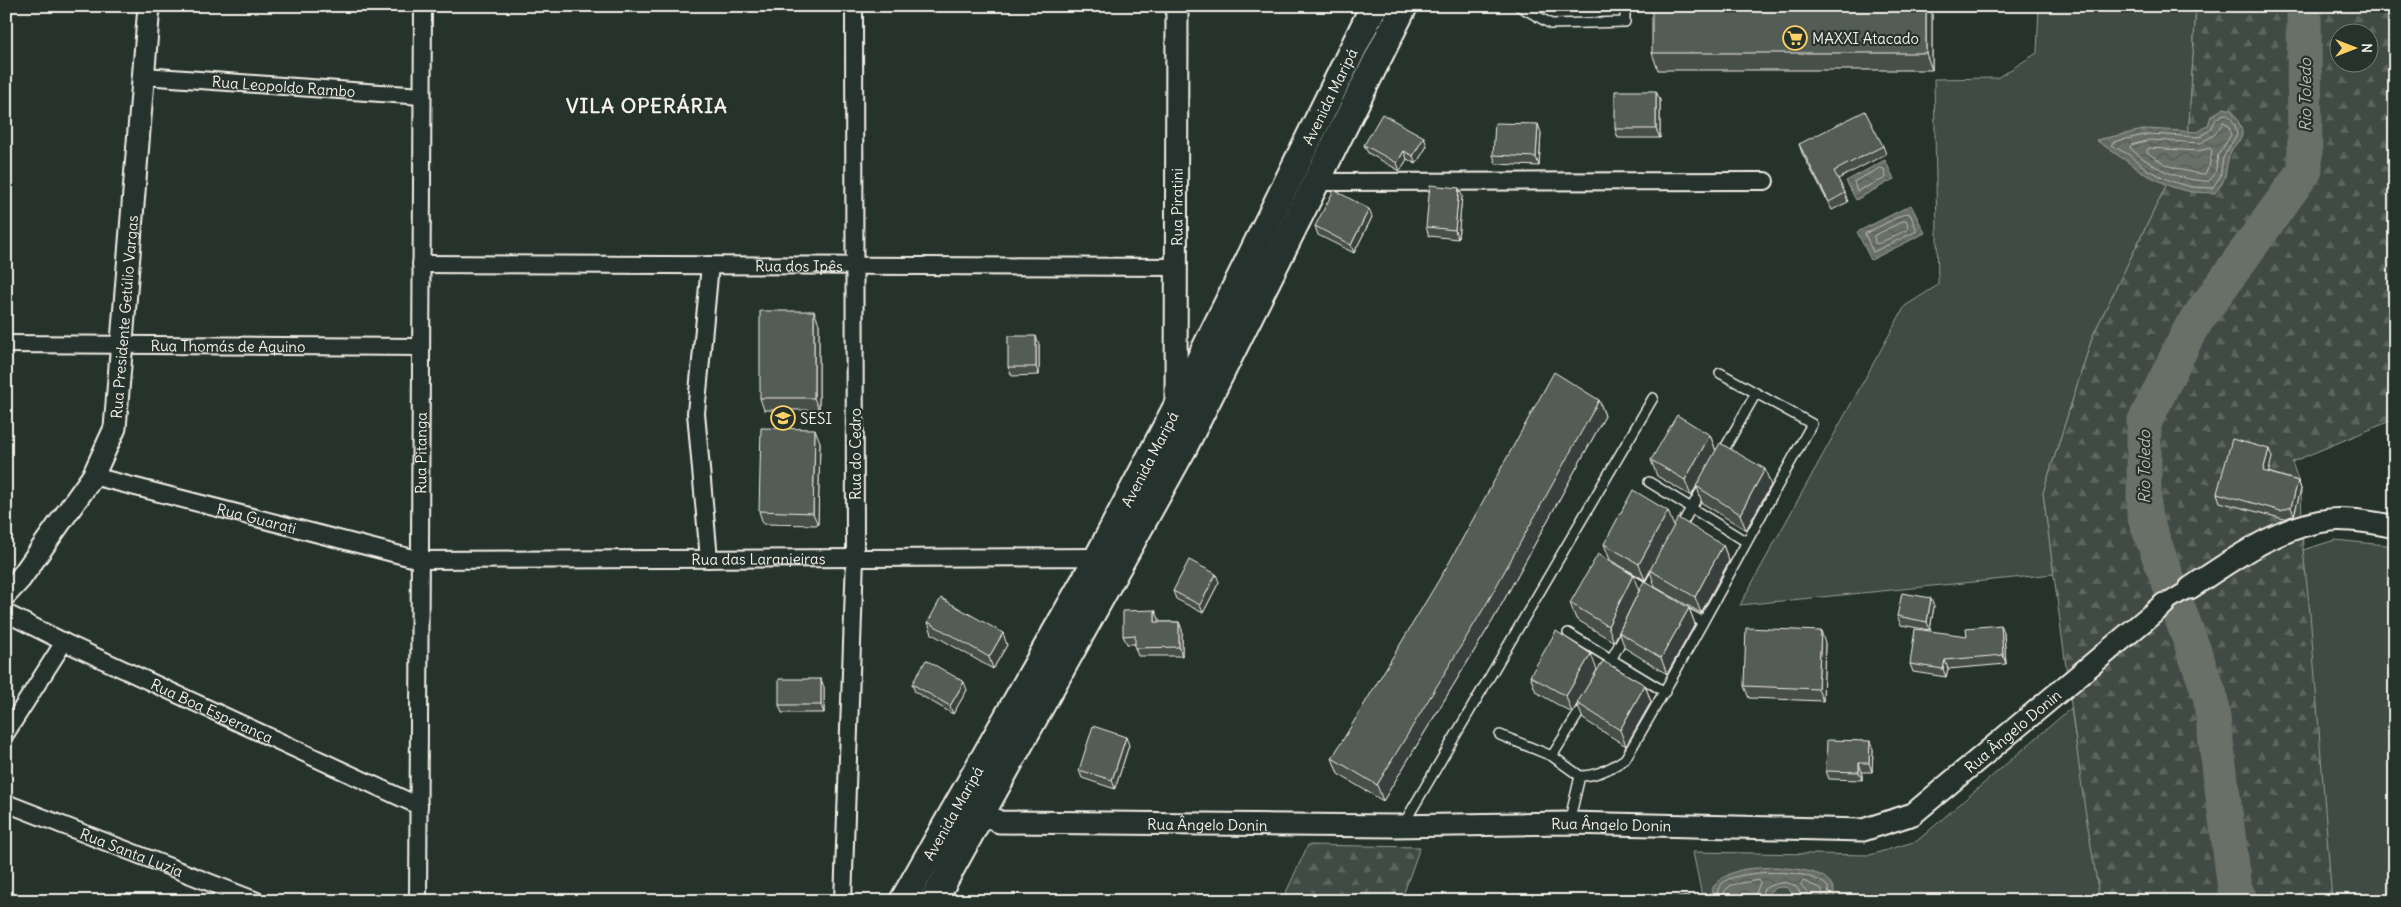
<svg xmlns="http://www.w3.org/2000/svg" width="2401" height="907" font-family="Delius,sans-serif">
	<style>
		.grass { fill: #414b45; stroke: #9a9e96 }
		.forest { fill: url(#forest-firs); stroke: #9a9e96; fill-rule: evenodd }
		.water { fill: url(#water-waves); stroke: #9fa39b }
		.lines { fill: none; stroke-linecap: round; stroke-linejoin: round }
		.shore { stroke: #bcbdb5; stroke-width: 1 }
		.river { stroke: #676f68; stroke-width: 35 }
		.service-casing { stroke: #f4f1e8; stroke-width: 12 }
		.minor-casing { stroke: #f4f1e8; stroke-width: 20 }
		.tertiary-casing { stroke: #f4f1e8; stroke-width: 25 }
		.primary-casing { stroke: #f4f1e8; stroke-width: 30 }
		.service { stroke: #26332d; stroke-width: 9 }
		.minor { stroke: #26332d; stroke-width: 16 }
		.tertiary { stroke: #26332d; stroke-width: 21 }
		.primary { stroke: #26332d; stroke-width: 26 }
		.wall { fill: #474f49; stroke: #f4f1e8 }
		.shaded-wall { fill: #39403c; stroke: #f4f1e8 }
		.building { fill: #525c55; stroke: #f4f1e8 }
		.labels { text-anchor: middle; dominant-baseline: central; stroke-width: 4.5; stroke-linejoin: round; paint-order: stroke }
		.poi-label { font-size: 15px; fill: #f4f1e8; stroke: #26332d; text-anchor: start }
		.street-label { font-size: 15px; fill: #f4f1e8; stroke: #26332d }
		.water-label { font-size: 16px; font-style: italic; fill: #bcbdb5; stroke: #26332d }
		.district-label { font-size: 20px; font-weight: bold; letter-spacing: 1px; fill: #f4f1e8; stroke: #26332d }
	</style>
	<defs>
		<pattern id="forest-firs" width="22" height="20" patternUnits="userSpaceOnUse" patternTransform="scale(1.25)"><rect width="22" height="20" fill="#414b45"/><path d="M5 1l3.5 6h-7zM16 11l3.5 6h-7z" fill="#5d6560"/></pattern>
		<pattern id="water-waves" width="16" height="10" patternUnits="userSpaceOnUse" patternTransform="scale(1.25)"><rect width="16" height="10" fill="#676f68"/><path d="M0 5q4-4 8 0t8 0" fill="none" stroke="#565a55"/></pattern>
	</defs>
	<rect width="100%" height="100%" fill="#26332d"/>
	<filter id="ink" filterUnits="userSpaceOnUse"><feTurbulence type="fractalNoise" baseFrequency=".02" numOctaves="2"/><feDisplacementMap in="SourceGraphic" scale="10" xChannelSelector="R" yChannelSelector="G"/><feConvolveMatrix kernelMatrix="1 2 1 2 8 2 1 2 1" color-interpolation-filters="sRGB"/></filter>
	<g filter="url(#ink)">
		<!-- grass -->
		<path class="grass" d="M2039,6H2196L2188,141L2093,335L2043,493L2054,574L1740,605L1905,306L1938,285L1934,79L1997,78L2037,53Z
			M2335,540L2395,546V901H2331L2303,550Z
			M2071,708L2100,901H1703L1693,852L1870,855L1917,841Z"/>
		<!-- forest -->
		<path class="forest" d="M2196,6H2395V419L2292,462L2301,489L2303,550L2310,613L2332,901H2100L2084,803L2043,493L2093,335L2188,141ZM2338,32H2368V62H2338Z
			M1308,845L1420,847L1401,901H1282Z"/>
		<!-- water -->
		<path class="water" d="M2224,108L2232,110C2254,146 2234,134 2228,160C2224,178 2227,178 2215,193L2191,192L2172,187L2145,174L2096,140L2148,129L2198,132L2208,125L2211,116Z
			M1885,160L1894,179L1856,200L1846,181Z
			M1911,205L1925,233L1871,260L1857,232Z
			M1776,867C1798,870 1839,869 1834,901H1798L1788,888C1776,885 1769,890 1763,901H1712L1713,887C1733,866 1748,869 1776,867Z"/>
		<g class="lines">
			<!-- shore -->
			<path class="shore" d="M2225,114C2232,116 2236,127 2237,134L2223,158L2220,177L2212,188L2192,187L2173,182L2148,170L2129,155L2111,145L2113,142L2149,134L2200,137L2211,129L2216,119Z
				M2224,122L2229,127L2231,135L2218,155L2215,174L2209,181C2178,181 2152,167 2130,148L2131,145L2150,140L2201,143L2215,134Z
				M2149,148L2198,151L2210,148L2212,151L2209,167L2205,174C2185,173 2162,165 2147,152Z
				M1881,168L1884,169L1886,178L1857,191L1854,182Z
				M1907,213L1910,214L1917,231L1873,252L1865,234Z
				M1904,221L1907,222L1908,229L1878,244L1875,243L1874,236Z
				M1717,901L1718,889C1721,885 1725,880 1729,879C1752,870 1811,868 1828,887L1829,901
				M1723,901L1724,892L1731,885L1759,880L1760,883L1753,901
				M1759,901L1764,889C1779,880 1800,878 1802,901
				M1809,901L1807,892L1801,885L1803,881L1822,889L1823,901"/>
			<!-- river -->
			<path class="river" d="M2241,901L2235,889L2210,695L2144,515V423L2191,328L2305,170L2304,6"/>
			<!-- service casing -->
			<g class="service-casing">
				<path id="service" d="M1519,6L1551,24L1625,22V6
					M1721,455L1756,393
					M1649,482L1745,541
					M1678,531L1705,484
					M1626,576L1651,591
					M1644,595L1658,569
					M1681,610L1703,622
					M1568,633L1665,692
					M1604,673L1626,632
					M1500,735L1552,756L1580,776
					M1552,756L1585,703
					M1569,823L1580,776C1595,776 1612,768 1625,759C1691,649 1749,535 1812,424L1720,373
					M1403,825L1653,398"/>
			</g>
			<!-- minor casing -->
			<g class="minor-casing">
				<g id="minor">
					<path id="s1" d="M144,76L422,96"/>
					<path d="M1317,182L1765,181"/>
					<path id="s2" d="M421,264L1177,267"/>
					<path id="s3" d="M6,344L421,347"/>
					<path id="s4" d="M93,476L420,560L1098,557L1104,561"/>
					<path d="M709,559L696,413L710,265"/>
					<path d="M2164,604L2190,588"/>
					<path id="s5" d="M6,613L64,642L419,806"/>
					<path d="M6,733L64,642"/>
					<path id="s6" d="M6,803L257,901"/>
					<path id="s7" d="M418,901L423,6"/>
					<path d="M843,901L855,558L854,6"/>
				</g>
			</g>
			<!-- tertiary casing -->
			<g class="tertiary-casing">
				<g id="tertiary">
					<path id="s8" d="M1176,406L1177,6"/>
					<path d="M2190,588C2232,560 2278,526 2330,520C2350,518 2376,523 2395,527"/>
					<path id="s9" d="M6,594L20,579L93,476L115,428L149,6"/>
					<path id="s10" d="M982,812L999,822L1393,826L1569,823L1863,830L1913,814L2164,604"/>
				</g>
			</g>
			<!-- primary casing -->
			<g class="primary-casing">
				<g id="primary">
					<path id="s11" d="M903,901L1098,557L1176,408L1374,6"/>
					<path d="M933,901L1184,447L1404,6"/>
				</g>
			</g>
			<!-- service -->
			<use href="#service" class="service"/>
			<!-- minor -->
			<use href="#minor" class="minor"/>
			<!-- tertiary -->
			<use href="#tertiary" class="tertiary"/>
			<!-- primary -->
			<use href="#primary" class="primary"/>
		</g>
		<!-- wall -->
		<path class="wall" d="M1932,6V70H1658L1652,53Z
			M1660,100V138H1618L1615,129Z
			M1541,133L1539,166L1496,164L1493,155Z
			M1424,137L1427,146L1416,164L1407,159L1400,171L1368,153L1364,145Z
			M1799,144L1883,146L1886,154L1838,179L1845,193L1848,202L1832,210L1802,153Z
			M1462,196L1458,239L1429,236L1426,227Z
			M1372,217L1354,253L1318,235L1315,226Z
			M819,324V410H764L760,398Z
			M1039,344V375L1012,376L1008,367Z
			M1599,400L1605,416L1493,620L1383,801L1338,774L1332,758Z
			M1710,435L1716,451L1771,485L1746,530L1702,503L1697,487L1691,496L1657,476L1651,460Z
			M820,442L818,525L763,524L759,511Z
			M2272,457L2268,472L2298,481L2301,489L2294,515L2284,519L2220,502L2217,493Z
			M1674,527L1723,545L1729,561L1701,613L1655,587L1650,571L1645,580L1610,560L1604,544Z
			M1219,582L1203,613L1176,599L1173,591Z
			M1639,591L1614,642L1576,619L1570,603Z
			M1934,606L1930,630L1901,625L1897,616Z
			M1689,608L1695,624L1667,674L1625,648L1619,632Z
			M1155,610L1159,619V622H1179L1182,630V656H1138L1135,648V644H1127L1123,636Z
			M928,622L1007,645L993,669L932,634Z
			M2004,633L2006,664L1948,669L1946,677L1913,672L1910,664L1967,636Z
			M1825,643L1823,701L1749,698L1744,686Z
			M1597,670L1645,685L1651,702L1626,746L1583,719L1577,704L1572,713L1536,692L1530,676Z
			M912,684L967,690L953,714L915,692Z
			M824,687V713H782L779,705Z
			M1129,745L1115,789L1082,778L1079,770Z
			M1873,750L1872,772H1862V780L1829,779L1826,771Z"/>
		<!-- shaded-wall -->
		<path class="shaded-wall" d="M1926,6H1932V70L1926,53Z
			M1656,91L1660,100V138L1656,129Z
			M1538,124L1541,133L1539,166L1536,157Z
			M1424,137L1427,146L1416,164L1413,156Z
			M1404,151L1407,159L1400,171L1397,163Z
			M1459,188L1462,196L1458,239L1455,230Z
			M1369,209L1372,217L1354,253L1351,245Z
			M814,311L819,324V410L814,398Z
			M1036,336L1039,344V375L1036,367Z
			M1599,400L1605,416L1493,620L1383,801L1377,785Z
			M815,429L820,442L818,525L813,513Z
			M1710,435L1716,451L1691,496L1685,480Z
			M2269,449L2272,457L2267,479L2263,471Z
			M1765,469L1771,485L1746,530L1740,514Z
			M2298,481L2301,489L2294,515L2291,507Z
			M1668,511L1674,527L1645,580L1639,564Z
			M1723,545L1729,561L1701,613L1695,597Z
			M1216,574L1219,582L1203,613L1200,605Z
			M1633,575L1639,591L1614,642L1608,626Z
			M1931,598L1934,606L1930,630L1927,622Z
			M1689,608L1695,624L1667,674L1661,658Z
			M1155,610L1159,619V630L1155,622Z
			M1179,622L1182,630V656L1179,647Z
			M2001,625L2004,633L2006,664L2003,655Z
			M1821,631L1825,643L1823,701L1818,689Z
			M1003,633L1007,645L993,669L989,657Z
			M1591,654L1597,670L1572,713L1566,696Z
			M1945,660L1948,669L1946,677L1943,669Z
			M821,679L824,687V713L821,705Z
			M964,682L967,690L953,714L950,706Z
			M1645,685L1651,702L1626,746L1620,730Z
			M1126,737L1129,745L1115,789L1112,780Z
			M1870,741L1873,750L1872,772L1869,763Z
			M1859,763L1862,772V780L1859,772Z"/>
		<!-- building -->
		<path class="building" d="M1652,6H1926V53H1652Z
			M1615,91H1656V129H1615Z
			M1865,111L1883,146L1834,171L1845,193L1829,202L1799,144Z
			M1382,114L1424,137L1413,156L1404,151L1397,163L1364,145Z
			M1495,123L1538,124L1536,157L1493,155Z
			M1430,185L1459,188L1455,230L1426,227Z
			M1334,190L1369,209L1351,245L1315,226Z
			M760,311H814V398H760Z
			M1008,336H1036V367H1008Z
			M1554,372L1599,400L1487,603L1377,785L1332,758L1449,563Z
			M1677,415L1710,435L1685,480L1651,460Z
			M761,428L815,429L813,513L759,511Z
			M2232,439L2269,449L2263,471L2298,481L2291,507L2281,511L2217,493Z
			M1720,443L1765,469L1740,514L1696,486Z
			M1633,490L1668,511L1639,564L1604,544Z
			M1678,518L1723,545L1695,597L1650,570Z
			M1598,554L1633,575L1608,626L1570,603Z
			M1189,560L1216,574L1200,605L1173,591Z
			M1644,581L1689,608L1661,658L1619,632Z
			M1902,593L1931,598L1927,622L1897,616Z
			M941,598L1003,633L989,657L928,622Z
			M1155,610V622H1179V647L1135,648V635L1123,636V611Z
			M2001,625L2003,655L1945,660L1943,669L1910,664L1915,629L1967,636L1966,628Z
			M1746,628L1821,631L1818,689L1744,686Z
			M1556,631L1591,654L1566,696L1530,676Z
			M926,660L964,682L950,706L912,684Z
			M1603,661L1645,685L1620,730L1577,703Z
			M779,679H821V705H779Z
			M1093,726L1126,737L1112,780L1079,770Z
			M1827,740L1870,741L1869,763H1859V772L1826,771Z
			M1689,896L1690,901H1644Z"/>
	</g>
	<!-- icons -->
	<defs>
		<g id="supermarket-ring" transform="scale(1.25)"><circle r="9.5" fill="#26332d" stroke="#ffd166" stroke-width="1.5"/><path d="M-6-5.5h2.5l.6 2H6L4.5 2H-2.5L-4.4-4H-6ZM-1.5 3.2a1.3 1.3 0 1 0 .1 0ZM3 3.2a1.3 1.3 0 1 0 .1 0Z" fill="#ffd166"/></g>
		<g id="school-ring" transform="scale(1.25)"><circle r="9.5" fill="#26332d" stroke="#ffd166" stroke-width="1.5"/><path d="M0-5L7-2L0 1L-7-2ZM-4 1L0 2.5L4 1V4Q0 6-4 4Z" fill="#ffd166"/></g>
	</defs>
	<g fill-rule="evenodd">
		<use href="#supermarket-ring" x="1795" y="38"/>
		<use href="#school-ring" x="783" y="418"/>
	</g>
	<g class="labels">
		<!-- poi labels -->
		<g class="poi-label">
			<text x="1812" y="38">MAXXI Atacado</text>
			<text x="800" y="418">SESI</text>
		</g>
		<!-- street labels -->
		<g class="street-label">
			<text stroke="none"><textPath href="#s1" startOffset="140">Rua Leopoldo Rambo</textPath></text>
			<text stroke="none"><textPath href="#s11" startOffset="911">Avenida Maripá</textPath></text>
			<text stroke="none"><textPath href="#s8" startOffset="199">Rua Piratini</textPath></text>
			<text stroke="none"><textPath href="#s2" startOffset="378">Rua dos Ipês</textPath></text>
			<text stroke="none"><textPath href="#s9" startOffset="311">Rua Presidente Getúlio Vargas</textPath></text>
			<text stroke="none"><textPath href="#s3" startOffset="222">Rua Thomás de Aquino</textPath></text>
			<text stroke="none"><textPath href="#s7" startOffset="448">Rua Pitanga</textPath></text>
			<text transform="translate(855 454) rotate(-90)">Rua do Cedro</text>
			<text stroke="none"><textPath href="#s11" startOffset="506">Avenida Maripá</textPath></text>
			<text stroke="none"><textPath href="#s4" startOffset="169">Rua Guarati</textPath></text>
			<text stroke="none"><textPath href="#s4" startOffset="676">Rua das Laranjeiras</textPath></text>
			<text stroke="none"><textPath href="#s5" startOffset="228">Rua Boa Esperança</textPath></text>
			<text stroke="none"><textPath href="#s10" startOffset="1066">Rua Ângelo Donin</textPath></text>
			<text stroke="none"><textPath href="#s11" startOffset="101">Avenida Maripá</textPath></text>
			<text stroke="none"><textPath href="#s10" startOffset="228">Rua Ângelo Donin</textPath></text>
			<text stroke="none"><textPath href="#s10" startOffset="632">Rua Ângelo Donin</textPath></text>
			<text stroke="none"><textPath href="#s6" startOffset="135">Rua Santa Luzia</textPath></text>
		</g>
		<!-- water labels -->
		<g class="water-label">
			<text transform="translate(2305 95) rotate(-90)">Rio Toledo</text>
			<text transform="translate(2144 467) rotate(-90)">Rio Toledo</text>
		</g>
		<!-- district labels -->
		<g class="district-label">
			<text x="647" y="105">VILA OPERÁRIA</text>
		</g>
	</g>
	<!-- margin -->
	<rect width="2401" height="907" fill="none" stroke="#26332d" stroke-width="25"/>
	<rect x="12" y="12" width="2376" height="882" fill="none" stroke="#f4f1e8" stroke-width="2" filter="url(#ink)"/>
	<!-- north arrow -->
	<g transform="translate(2354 48) rotate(90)"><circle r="24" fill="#26332d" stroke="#787f78"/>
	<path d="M0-4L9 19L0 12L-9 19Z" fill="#ffd166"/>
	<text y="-8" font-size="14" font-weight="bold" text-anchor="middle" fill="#f4f1e8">N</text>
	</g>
</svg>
